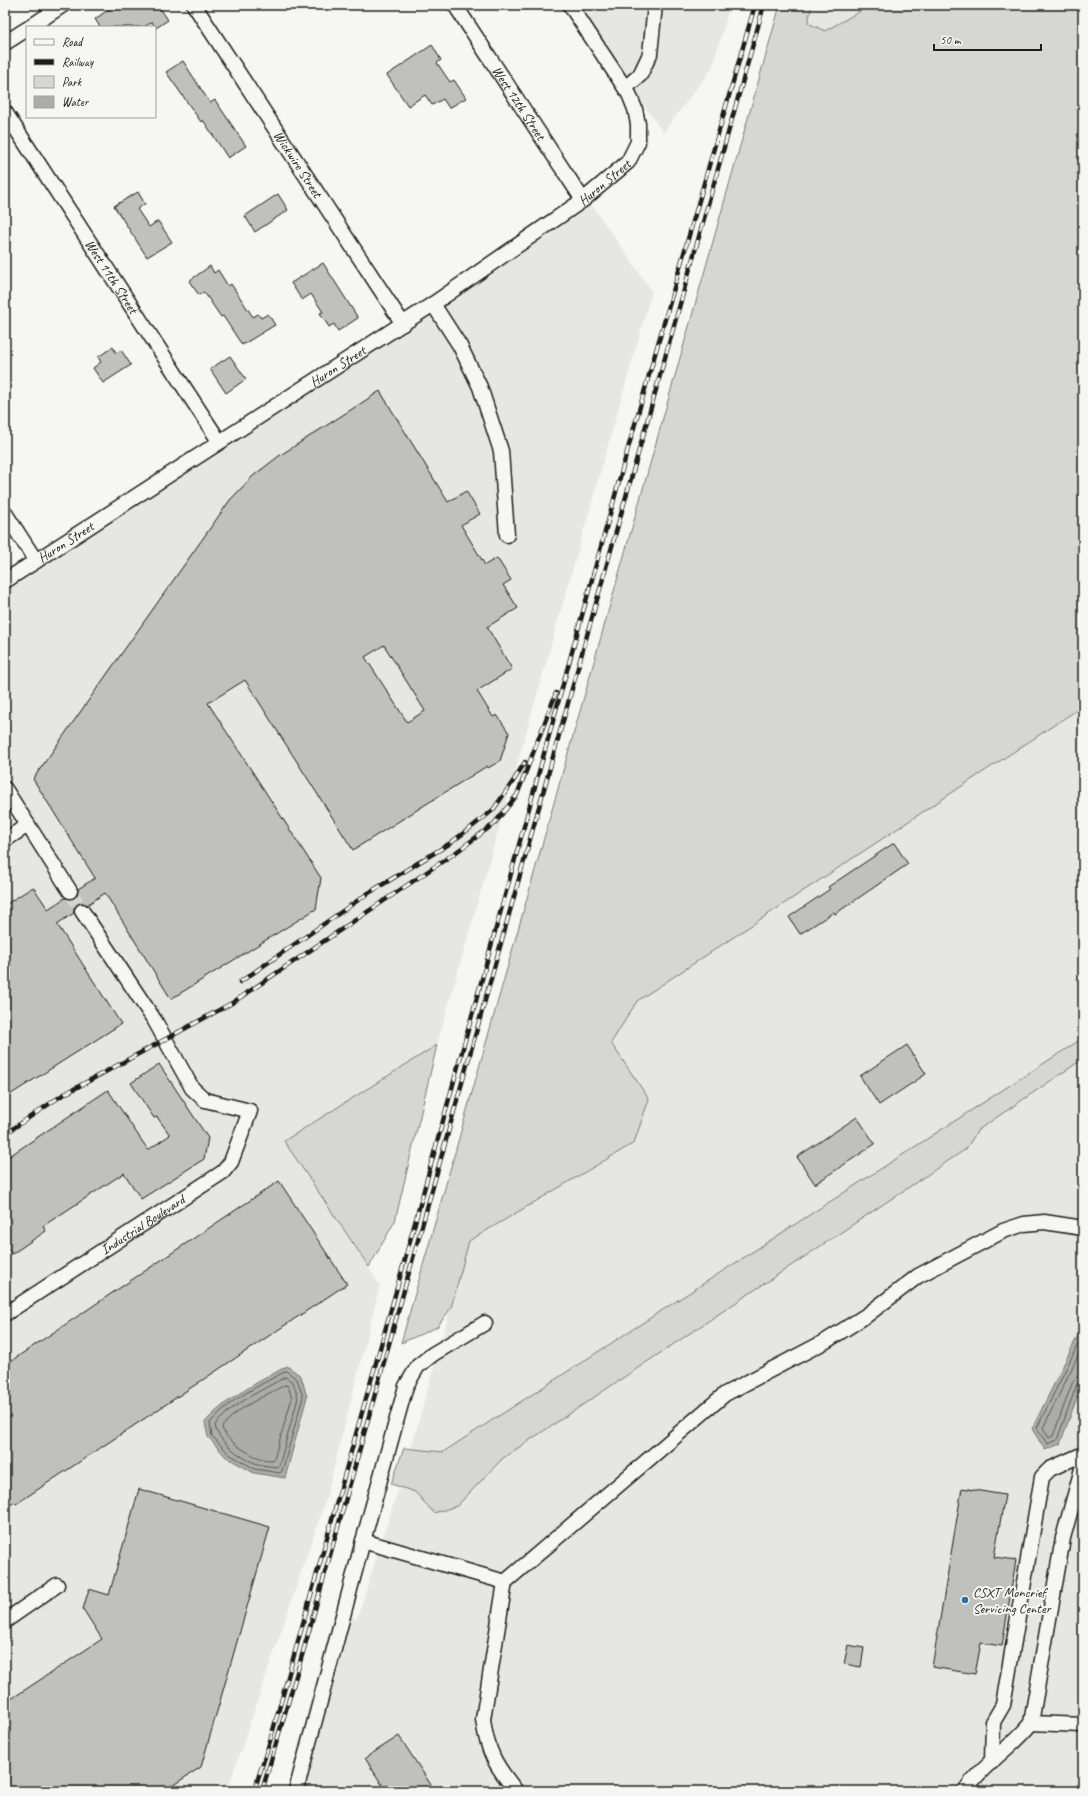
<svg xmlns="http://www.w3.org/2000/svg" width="1088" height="1796" font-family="Caveat,sans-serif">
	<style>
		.built { fill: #e6e6e2 }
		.green { fill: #d6d6d2; stroke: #797977 }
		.water { fill: #acaca9; stroke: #727271 }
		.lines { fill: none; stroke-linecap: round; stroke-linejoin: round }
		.shore { stroke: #565654; stroke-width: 1 }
		.building { fill: #c0c0bd; stroke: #1c1c1c; fill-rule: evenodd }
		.minor-tunnel { stroke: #d5d5d2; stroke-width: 14; stroke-dasharray: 14 7; stroke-linecap: butt }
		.minor-casing { stroke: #1c1c1c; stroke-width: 17 }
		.minor { stroke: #f6f6f2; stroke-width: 14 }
		.rail-casing { stroke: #1c1c1c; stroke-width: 4.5 }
		.rail { stroke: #f6f6f2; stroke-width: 3; stroke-dasharray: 9; stroke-linecap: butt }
		.poi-dot { fill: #1f6fb2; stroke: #f6f6f2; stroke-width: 1.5 }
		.labels { text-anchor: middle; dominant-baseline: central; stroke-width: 4; stroke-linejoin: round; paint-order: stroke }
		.street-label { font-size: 14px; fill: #1c1c1c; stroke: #f6f6f2 }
		.poi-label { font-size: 14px; fill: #1c1c1c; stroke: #f6f6f2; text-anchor: start }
	</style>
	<rect width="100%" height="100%" fill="#f6f6f2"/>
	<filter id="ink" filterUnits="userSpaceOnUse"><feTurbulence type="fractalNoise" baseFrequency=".025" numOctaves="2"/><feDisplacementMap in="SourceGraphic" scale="8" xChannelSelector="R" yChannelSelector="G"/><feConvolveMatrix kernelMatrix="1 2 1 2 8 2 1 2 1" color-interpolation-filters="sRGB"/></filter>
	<g filter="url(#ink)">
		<!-- built -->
		<path class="built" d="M577,5H730L712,68L663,133Z
			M812,5H871L825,31L808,23Z
			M591,204L652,291L437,1045L284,1141L380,1285L326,1499L227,1791H5V590Z
			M1083,706V1791H286L334,1612L357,1619L411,1449L469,1241L634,1143L649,1099L611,1043L637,1001Z"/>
		<!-- green -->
		<path class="green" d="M780,5H812L808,23L825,31L871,5H1083V706L637,1001L611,1043L649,1099L634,1143L469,1241L451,1308L437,1327L401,1343Z
			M1083,1038V1059L978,1130L966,1149L503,1458L457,1506L434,1513L415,1492L391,1484L404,1448L443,1452Z
			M437,1045L395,1221L369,1267L284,1141Z"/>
		<!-- water -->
		<path class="water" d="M1083,1325V1381L1060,1444L1045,1450L1032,1429Z
			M287,1366L301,1376L307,1397L285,1478L254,1473L226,1457L208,1437L205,1422C229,1396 257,1383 287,1366Z"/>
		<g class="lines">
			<!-- shore -->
			<path class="shore" d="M1083,1334L1037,1428L1047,1444L1057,1440L1077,1384L1083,1381
				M1083,1345L1043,1428L1049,1438L1053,1436L1073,1381L1077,1377L1083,1376
				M286,1371L297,1379L303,1397L282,1471L280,1473L255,1469L229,1454L212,1436L210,1423C229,1399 259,1386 286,1371Z
				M285,1377L293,1382L298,1398L279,1466L277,1467C271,1466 264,1466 258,1464C243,1460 217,1441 215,1425C233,1403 261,1391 285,1377Z
				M285,1385L288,1386L292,1398L274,1459L272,1460C268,1460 264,1460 260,1458C249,1455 223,1438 222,1427C237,1407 263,1397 285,1385Z"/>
		</g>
		<!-- building -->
		<path class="building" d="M115,5H158L168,20L156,28L152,22L144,27H100L95,19Z
			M432,45L441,60L437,63L450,82L454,80L466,98L449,108L443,99L432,105L425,95L408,106L387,75Z
			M183,61L210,103L215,100L246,146L228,158L203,120L201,122L166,72Z
			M138,192L145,204L137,209L149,227L158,221L172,242L147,257L114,206Z
			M278,194L288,210L255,232L245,216Z
			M323,263L358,318L338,331L334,324L329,327L320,313L323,312L311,294L302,300L291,283Z
			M210,266L214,273L218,270L228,286L231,284L253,317L258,314L261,318L268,314L275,325L242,345L223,316L221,317L204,292L199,295L189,281Z
			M113,347L116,353L121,350L131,365L103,383L93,368L101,362L98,357Z
			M230,356L246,379L226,393L210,369Z
			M380,391L448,502L466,491L480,514L461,525L485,565L497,558L511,580L503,585L518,608L487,627L512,669L477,691L493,717L497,715L509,733L500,761L488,768L487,766L353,850L245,680L208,703L321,878L316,909L171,999L105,893L87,905L82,903L78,904L74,908V913L57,924L121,1024L5,1098V905L33,887L48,909L65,898L70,899L75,898L78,895V889L95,878L33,779L230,500L253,476L279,456ZM384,645L425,711L407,722L365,657Z
			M894,843L908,864L835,914L834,912L800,934L789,917L830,889L828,887Z
			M907,1045L926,1074L879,1105L860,1076Z
			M159,1064L208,1138L204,1159L141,1199L124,1173L43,1226L46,1231L12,1254L5,1244V1159L108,1090L148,1150L170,1135L157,1117L154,1118L131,1083Z
			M857,1117L875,1144L815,1184L797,1157Z
			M279,1181L347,1284L16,1504L15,1502L5,1508V1365Z
			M962,1488L1005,1495L994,1557L1016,1560L1002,1646L981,1643L975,1674L932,1667Z
			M139,1489L270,1527L201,1767L164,1791H5V1703L102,1639L83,1609L89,1589L109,1595Z
			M848,1645L864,1648L861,1667L844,1664Z
			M399,1736L435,1791H386L365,1758Z"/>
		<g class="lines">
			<!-- minor-tunnel -->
			<path class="minor-tunnel" d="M70,891L82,911"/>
			<!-- minor casing -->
			<g class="minor-casing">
				<g id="minor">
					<path id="s1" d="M194,5L403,324"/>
					<path id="s2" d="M455,5L583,200"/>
					<path d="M30,27L63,5"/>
					<path d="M5,43L27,29"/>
					<path d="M625,88L640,75L650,54L655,5"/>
					<path id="s3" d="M5,112L219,441"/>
					<path d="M433,304L460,346L480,387L501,451L507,535"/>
					<path d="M5,513L36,561"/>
					<path id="s4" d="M5,581L433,304L583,200L628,162L638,142V124L635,109L629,94L570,5"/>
					<path d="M5,789L28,825L5,840"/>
					<path d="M28,825L70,891"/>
					<path id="s5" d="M5,1314L223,1172L231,1162L250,1111L205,1100L192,1088L155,1021L82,911"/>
					<path d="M363,1541L505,1582"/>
					<path d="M5,1621L57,1585"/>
					<path d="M1031,1723L1083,1725"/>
					<path d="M992,1762L993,1722L1003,1705L1042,1477L1050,1469L1083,1454"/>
					<path d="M296,1791L363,1541L406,1386L418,1366L433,1354L485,1323"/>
					<path d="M516,1791C496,1766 487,1752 483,1719L505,1582L725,1394L826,1341L867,1315L918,1276L1003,1231L1024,1224L1044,1222L1083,1228"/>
					<path d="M965,1791C982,1764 1012,1748 1031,1723L1063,1538L1083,1465"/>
				</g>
			</g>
			<!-- minor -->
			<use href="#minor" class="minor"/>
			<!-- rail casing -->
			<g class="rail-casing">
				<path id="rail" d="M240,982L367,894L449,844L473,826L493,810L514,780L525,762
					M5,1134L61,1096L232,1003L455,853L494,824L517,795L556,693
					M254,1791L270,1741L400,1277L627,452L755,5
					M262,1791L303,1652L575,678L764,5"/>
			</g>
			<!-- rail -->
			<use href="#rail" class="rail"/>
		</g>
	</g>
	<!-- markers -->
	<circle class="poi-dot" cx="965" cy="1600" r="4"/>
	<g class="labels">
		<!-- street labels -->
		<g class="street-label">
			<text stroke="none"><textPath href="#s2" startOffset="117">West 12th Street</textPath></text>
			<text stroke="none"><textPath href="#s1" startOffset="190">Wickwire Street</textPath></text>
			<text stroke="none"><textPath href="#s4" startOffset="720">Huron Street</textPath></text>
			<text stroke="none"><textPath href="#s3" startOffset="196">West 11th Street</textPath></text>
			<text stroke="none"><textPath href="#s4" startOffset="396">Huron Street</textPath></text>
			<text stroke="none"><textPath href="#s4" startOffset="72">Huron Street</textPath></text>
			<text stroke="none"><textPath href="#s5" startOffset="164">Industrial Boulevard</textPath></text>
		</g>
		<!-- poi labels -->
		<g class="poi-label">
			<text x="973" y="1592">CSXT Moncrief<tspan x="973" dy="16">Servicing Center</tspan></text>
		</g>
	</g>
	<!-- margin -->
	<rect width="1088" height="1796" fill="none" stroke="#f6f6f2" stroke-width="20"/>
	<rect x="10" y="10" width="1068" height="1776" fill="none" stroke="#1c1c1c" stroke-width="1.5" filter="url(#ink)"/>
	<!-- legend -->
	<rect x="26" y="26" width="130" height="92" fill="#f6f6f2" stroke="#9f9f9c"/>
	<rect x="34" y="39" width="20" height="6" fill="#f6f6f2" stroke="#9f9f9c"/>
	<text x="62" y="46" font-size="12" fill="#1c1c1c">Road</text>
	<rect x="34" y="59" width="20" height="6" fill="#1c1c1c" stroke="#9f9f9c"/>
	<text x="62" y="66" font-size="12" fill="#1c1c1c">Railway</text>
	<rect x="34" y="76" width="20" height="12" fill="#d6d6d2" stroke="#9f9f9c"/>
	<text x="62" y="86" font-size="12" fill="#1c1c1c">Park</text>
	<rect x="34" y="96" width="20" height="12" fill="#acaca9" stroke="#9f9f9c"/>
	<text x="62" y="106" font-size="12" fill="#1c1c1c">Water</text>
	<!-- scale -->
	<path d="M934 44v6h107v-6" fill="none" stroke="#1c1c1c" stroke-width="2"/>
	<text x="940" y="44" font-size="12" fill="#1c1c1c" stroke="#f6f6f2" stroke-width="3" paint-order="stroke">50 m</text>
</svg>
